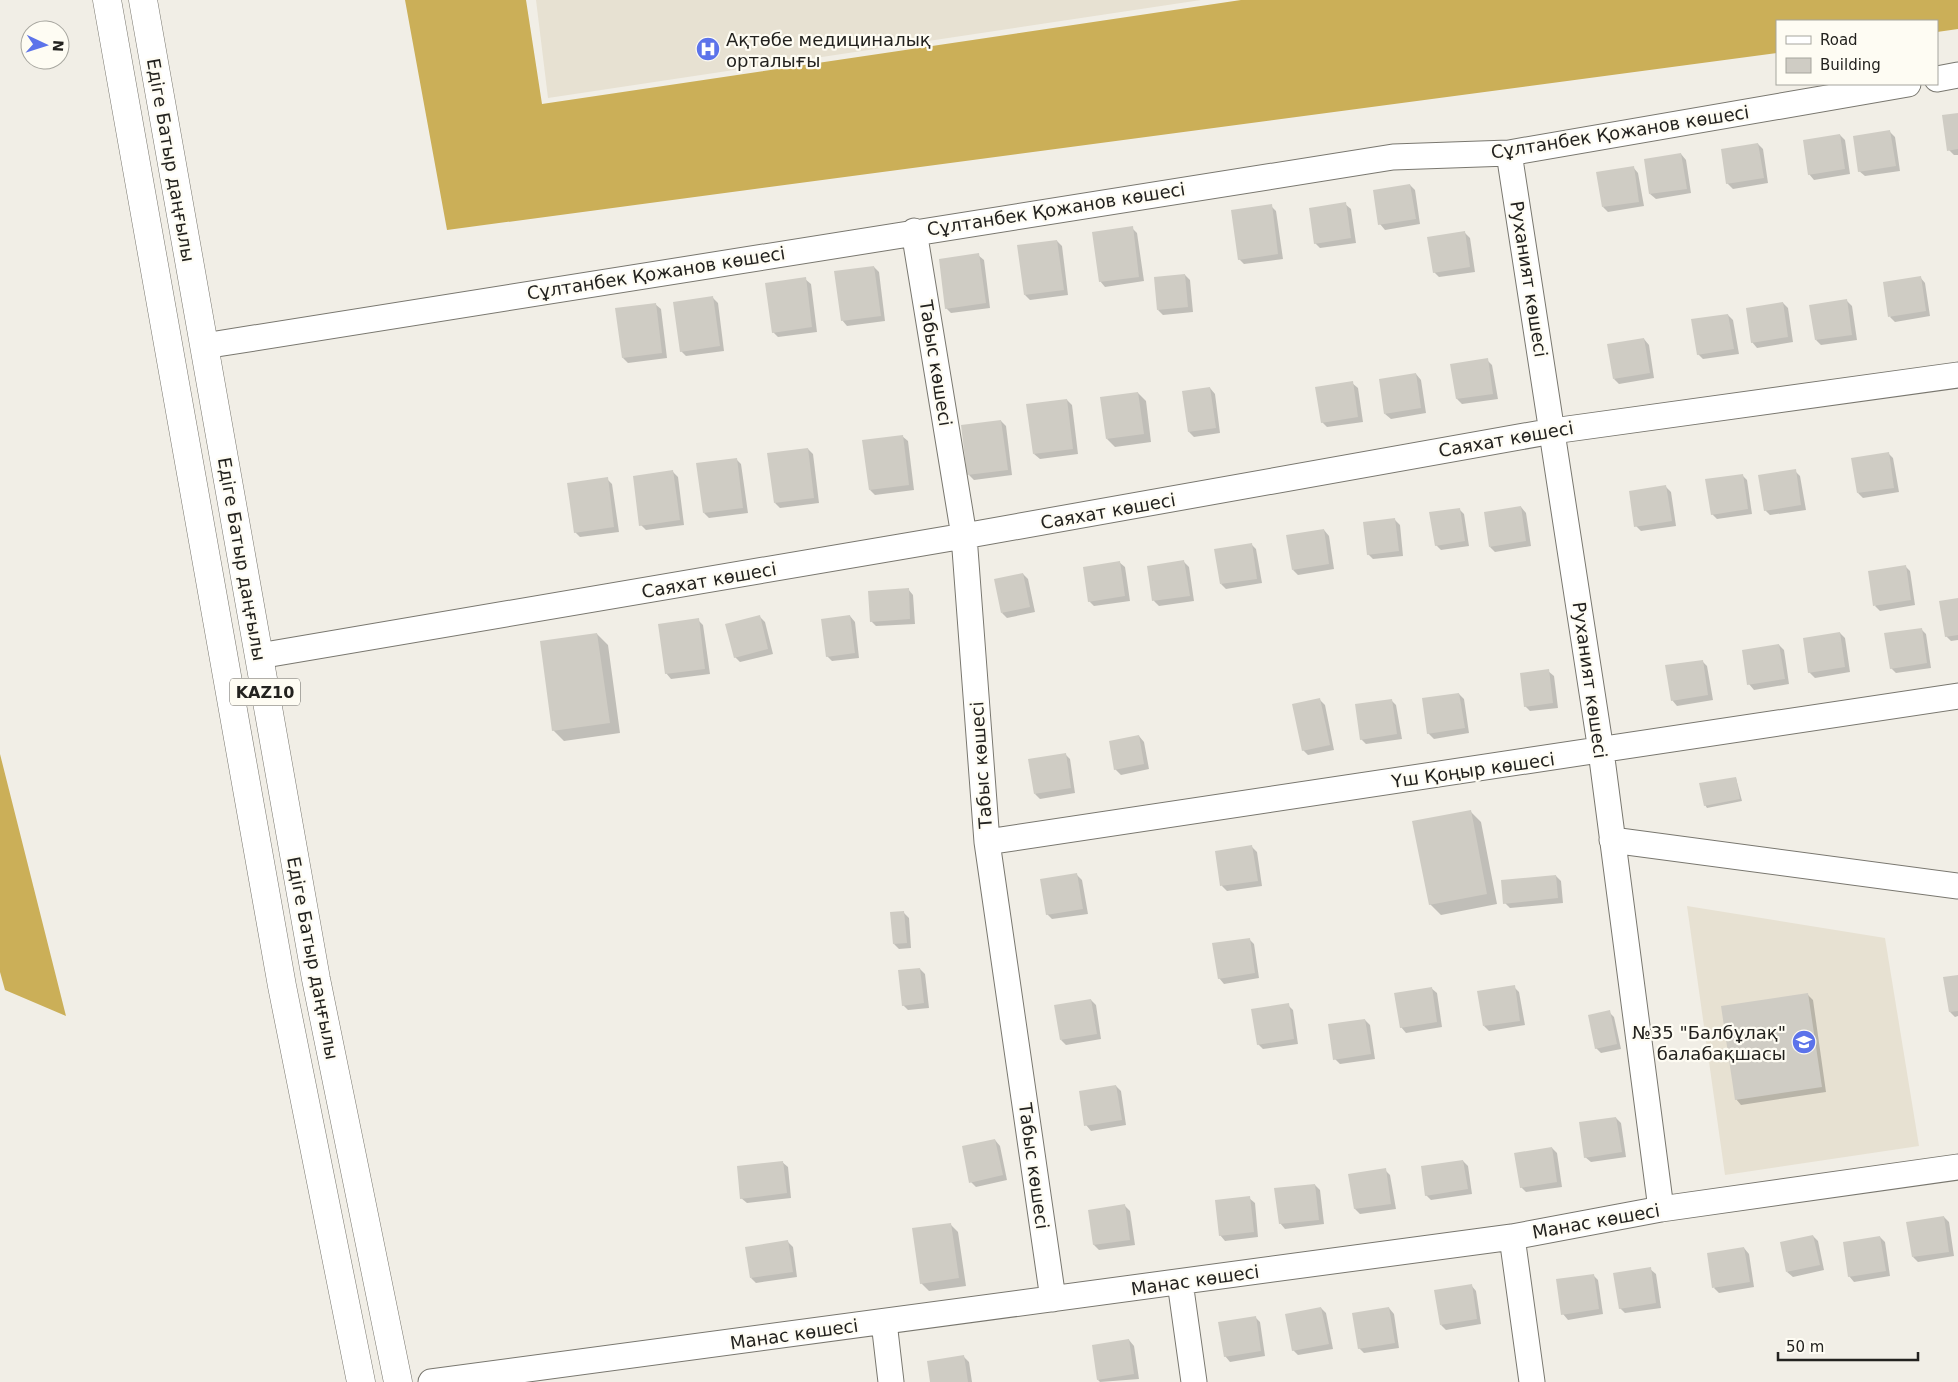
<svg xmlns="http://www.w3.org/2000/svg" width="1958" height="1382" font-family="'DejaVu Sans',sans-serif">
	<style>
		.built { fill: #e7e1d2 }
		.forest { fill: #cbaf58 }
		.shadow { fill: #0003 }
		.building { fill: #cfccc4 }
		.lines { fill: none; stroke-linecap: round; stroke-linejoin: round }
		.minor-casing { stroke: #79776f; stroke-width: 27 }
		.major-casing { stroke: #79776f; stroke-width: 29 }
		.minor { stroke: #fff; stroke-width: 25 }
		.major { stroke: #fff; stroke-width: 28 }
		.labels { text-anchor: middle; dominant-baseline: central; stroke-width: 4.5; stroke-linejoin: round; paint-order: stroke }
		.shield { fill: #fefcf3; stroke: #65635f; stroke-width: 1 }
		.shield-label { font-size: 16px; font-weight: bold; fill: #23221f }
		.poi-label { font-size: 18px; fill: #23221f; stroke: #fefcf3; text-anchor: start }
		.street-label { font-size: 18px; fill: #23221f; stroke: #fefcf3 }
	</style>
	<rect width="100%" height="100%" fill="#f1eee6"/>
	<!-- built -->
	<path class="built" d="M536,0H1201L548,98Z
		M1687,906L1885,938L1919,1146L1725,1175Z"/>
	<!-- forest -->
	<path class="forest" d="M405,0H526L542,104L1241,0H1958V29L1937,32V21H1777V53L447,230Z
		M0,754L66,1016L5,990L0,972Z"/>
	<!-- shadow -->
	<path class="shadow" d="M1958,114V155H1954L1949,150Z
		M1890,132L1895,137L1900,171L1865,176L1859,171Z
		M1840,135L1845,140L1850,174L1814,180L1809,174Z
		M1758,144L1763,149L1768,183L1733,189L1727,183Z
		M1681,154L1686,160L1691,193L1656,199L1650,194Z
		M1633,167L1638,173L1644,206L1608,212L1603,207Z
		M1410,185L1415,190L1420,224L1385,230L1380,224Z
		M1345,204L1351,209L1356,243L1320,248L1315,243Z
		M1271,206L1276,211L1283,259L1244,264L1239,259Z
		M1132,228L1137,233L1144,281L1105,287L1100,281Z
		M1465,233L1470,238L1475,272L1439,277L1434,272Z
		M1057,241L1062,246L1068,295L1030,300L1025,295Z
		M978,255L984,260L990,308L951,313L946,308Z
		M874,267L879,272L885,321L847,326L842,320Z
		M1185,275L1190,280L1193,312L1163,315L1158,310Z
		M1920,277L1925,283L1930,316L1895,322L1890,317Z
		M805,279L811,284L817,332L778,337L773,332Z
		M713,298L718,303L724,351L686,356L681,351Z
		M1846,300L1852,306L1857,340L1821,345L1816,340Z
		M1783,303L1788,308L1793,342L1757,348L1752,342Z
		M655,304L661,309L667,358L628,363L623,358Z
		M1728,315L1733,320L1739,354L1703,359L1698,354Z
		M1644,339L1649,345L1654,378L1619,384L1614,379Z
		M1487,360L1492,365L1498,399L1462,404L1457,399L1452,365Z
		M1416,374L1421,380L1426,413L1391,419L1385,414Z
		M1352,383L1358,388L1363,422L1327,427L1322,422Z
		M1210,388L1215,394L1220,433L1194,437L1189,432Z
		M1138,393L1146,401L1151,442L1115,447L1107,439Z
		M1067,400L1072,405L1078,454L1040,459L1034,454Z
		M1001,421L1006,426L1012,475L974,480L969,475Z
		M902,436L908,441L914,490L875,495L870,490Z
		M808,449L813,454L819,503L780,508L775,503Z
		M1888,453L1893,458L1899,492L1863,498L1858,493Z
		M736,459L741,464L748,513L709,518L704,513Z
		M1795,471L1800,476L1806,510L1770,515L1765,510Z
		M673,472L678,477L684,525L646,530L641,525Z
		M1742,475L1747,480L1752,514L1717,519L1712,514Z
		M607,479L612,484L619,532L580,537L575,532Z
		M1666,487L1671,492L1676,526L1641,531L1636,526Z
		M1521,507L1526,513L1531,546L1495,552L1490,547Z
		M1459,509L1464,514L1469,546L1441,550L1436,545Z
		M1395,520L1400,525L1403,556L1373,559L1368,554Z
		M1324,530L1329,536L1334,569L1298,575L1293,570Z
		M1251,544L1256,549L1262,583L1226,589L1221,584Z
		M1119,562L1125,567L1130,601L1094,606L1089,601Z
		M1184,562L1189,567L1194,601L1159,606L1154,601L1148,567Z
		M1905,566L1910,571L1915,605L1880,611L1875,606Z
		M1023,574L1028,579L1035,612L1007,618L1002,613Z
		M908,589L913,595L915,624L876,626L871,621Z
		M1958,600V640L1951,641L1946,636Z
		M850,616L855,622L859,658L832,661L827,656Z
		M760,617L765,622L773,654L740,662L735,657Z
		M698,620L703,625L710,674L671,679L666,673Z
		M1921,629L1926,634L1931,668L1896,673L1891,668Z
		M1840,633L1845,638L1850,672L1815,678L1809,672Z
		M597,634L608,645L620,733L564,741L553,730Z
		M1779,645L1784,650L1789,684L1754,690L1749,684Z
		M1702,661L1707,666L1713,700L1677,706L1672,700Z
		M1548,671L1554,676L1558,708L1530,711L1525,706Z
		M1459,694L1464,699L1469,733L1434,739L1428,733Z
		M1320,700L1325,705L1334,750L1308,755L1303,750Z
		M1391,700L1396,705L1402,739L1366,744L1361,739Z
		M1139,736L1144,742L1149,769L1121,775L1115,769Z
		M1065,754L1070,759L1075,793L1040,799L1035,794Z
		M1736,778L1742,801L1707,808L1705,805Z
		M1470,811L1481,822L1497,904L1441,915L1430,904Z
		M1252,847L1257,852L1262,886L1227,891L1222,886L1216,852Z
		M1077,875L1082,880L1088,914L1052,919L1047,914Z
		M1556,876L1561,881L1563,903L1510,908L1505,903Z
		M904,913L909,918L911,948L899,949L894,944Z
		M1249,939L1254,944L1259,978L1224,984L1219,978Z
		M920,969L925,974L929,1008L908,1010L903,1005Z
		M1958,976V1016L1955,1017L1950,1012Z
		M1514,987L1519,992L1525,1025L1489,1031L1484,1026Z
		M1431,988L1437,993L1442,1027L1406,1033L1401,1027Z
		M1808,995L1813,1000L1826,1092L1741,1105L1736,1099Z
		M1091,1000L1096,1005L1101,1039L1066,1045L1061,1040Z
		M1288,1005L1293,1010L1298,1044L1263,1049L1258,1044Z
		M1609,1012L1614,1017L1621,1049L1601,1053L1596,1048Z
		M1365,1020L1370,1025L1375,1059L1340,1064L1335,1059Z
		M1116,1086L1121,1091L1126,1125L1091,1131L1086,1125Z
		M1616,1118L1621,1123L1626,1157L1591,1162L1585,1157Z
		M995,1140L1000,1146L1007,1180L976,1187L971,1182Z
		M1552,1148L1557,1153L1562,1187L1526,1192L1521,1187Z
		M1463,1161L1468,1166L1472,1194L1431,1200L1426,1195Z
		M782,1162L788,1167L791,1198L747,1203L741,1198Z
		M1385,1170L1390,1175L1396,1209L1360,1214L1355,1209L1350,1175Z
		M1315,1185L1320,1190L1324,1224L1285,1229L1280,1223Z
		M1249,1198L1255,1203L1258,1237L1225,1241L1220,1235Z
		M1125,1206L1130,1211L1135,1245L1099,1250L1094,1245L1089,1211Z
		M1944,1217L1949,1222L1954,1256L1918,1262L1913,1257Z
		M950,1224L958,1232L966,1286L929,1291L921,1283Z
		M1813,1236L1818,1241L1824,1270L1793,1277L1787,1272Z
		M1880,1237L1885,1242L1890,1276L1854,1282L1849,1276Z
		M788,1242L793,1247L797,1277L756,1283L751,1278Z
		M1744,1248L1749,1254L1754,1287L1719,1293L1714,1288Z
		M1650,1269L1656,1274L1661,1308L1625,1313L1620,1308Z
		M1593,1275L1598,1280L1603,1314L1568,1320L1563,1314Z
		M1471,1285L1476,1291L1481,1324L1446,1330L1441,1325Z
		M1321,1308L1326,1313L1333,1349L1298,1355L1293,1350Z
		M1389,1308L1394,1314L1399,1348L1364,1353L1359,1348Z
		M1255,1317L1260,1322L1265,1356L1230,1362L1225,1356Z
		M1129,1340L1134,1346L1139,1379L1100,1382L1098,1380Z
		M964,1357L969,1362L972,1382H931Z"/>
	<!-- building -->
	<path class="building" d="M1958,113V149L1947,151L1942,115Z
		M1890,130L1896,166L1858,172L1853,136Z
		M1840,134L1845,169L1808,175L1803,140Z
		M1758,143L1764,178L1726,184L1721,149Z
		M1681,153L1687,189L1649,194L1644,159Z
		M1634,166L1639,202L1602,207L1596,172Z
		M1410,184L1416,219L1378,225L1373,190Z
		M1346,202L1351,238L1314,244L1309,208Z
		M1272,204L1278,254L1238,260L1231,210Z
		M1133,226L1139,277L1099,282L1092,232Z
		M1465,231L1470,267L1433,273L1427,237Z
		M1057,240L1064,290L1024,295L1017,245Z
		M979,253L986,303L945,309L939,259Z
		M874,266L881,316L841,321L834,271Z
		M1185,274L1188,307L1157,310L1154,277Z
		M1921,276L1926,311L1888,317L1883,282Z
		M806,277L812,327L772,333L765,283Z
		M713,296L720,346L680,352L673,302Z
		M1847,299L1852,335L1815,340L1809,305Z
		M1783,302L1788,337L1751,343L1746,308Z
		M656,303L662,353L622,358L615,308Z
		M1728,314L1734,349L1697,355L1691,319Z
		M1644,338L1650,373L1613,379L1607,344Z
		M1488,358L1493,394L1456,399L1450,364Z
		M1416,373L1421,408L1384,414L1379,379Z
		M1353,381L1358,417L1321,423L1315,387Z
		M1210,387L1216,428L1188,432L1182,391Z
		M1138,392L1144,434L1106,439L1100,397Z
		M1067,399L1073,449L1033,454L1026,404Z
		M1001,420L1008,470L967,475L961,425Z
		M903,435L909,485L869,490L862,440Z
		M808,448L814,498L774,503L767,453Z
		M1889,452L1894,488L1857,493L1851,458Z
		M737,458L743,508L703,513L696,463Z
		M1796,469L1801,505L1764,511L1758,475Z
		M673,470L680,520L639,526L633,476Z
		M1743,474L1748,509L1711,515L1705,479Z
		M608,477L614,527L574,533L567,483Z
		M1666,485L1672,521L1634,527L1629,491Z
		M1521,506L1526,541L1489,547L1484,512Z
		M1460,508L1465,541L1435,546L1429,512Z
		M1395,518L1399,551L1367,555L1363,522Z
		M1324,529L1329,564L1292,570L1286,535Z
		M1252,543L1257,579L1220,584L1214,549Z
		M1184,560L1190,596L1152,601L1147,566Z
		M1120,561L1125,596L1088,602L1083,567Z
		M1906,565L1911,600L1873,606L1868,571Z
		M1023,573L1030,607L1001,613L994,579Z
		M909,588L910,619L870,622L868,591Z
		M1958,598V635L1945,637L1939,601Z
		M760,615L768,649L734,658L725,624Z
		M850,615L855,653L826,657L821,619Z
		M699,618L705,669L665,674L658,624Z
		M1922,628L1927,663L1890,669L1884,633Z
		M1840,632L1845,667L1808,673L1803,638Z
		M597,633L610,723L552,731L540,641Z
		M1779,644L1785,679L1747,685L1742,650Z
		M1703,660L1708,695L1671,701L1665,665Z
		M1549,669L1553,703L1524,707L1520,673Z
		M1459,693L1465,728L1427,734L1422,698Z
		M1320,698L1330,745L1302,751L1292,704Z
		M1392,699L1397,734L1360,740L1355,704Z
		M1139,735L1144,764L1114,770L1109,741Z
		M1066,753L1071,788L1034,794L1028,759Z
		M1736,777L1740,799L1704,806L1699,783Z
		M1471,810L1487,894L1429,905L1412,821Z
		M1252,845L1258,881L1220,886L1215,851Z
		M1077,873L1083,909L1046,915L1040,879Z
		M1556,875L1558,898L1503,904L1501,880Z
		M904,911L907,943L893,944L890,912Z
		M1250,938L1255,973L1218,979L1212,943Z
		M920,968L924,1003L902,1006L898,970Z
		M1958,975V1011L1949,1012L1943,977Z
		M1515,985L1520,1021L1483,1026L1477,991Z
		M1432,987L1437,1022L1400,1028L1394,993Z
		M1808,993L1822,1087L1735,1100L1721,1006Z
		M1091,999L1097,1034L1060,1040L1054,1005Z
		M1289,1003L1294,1039L1257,1045L1251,1009Z
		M1610,1010L1617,1044L1595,1049L1588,1015Z
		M1365,1019L1371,1054L1333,1060L1328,1024Z
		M1116,1085L1122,1120L1084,1126L1079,1091Z
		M1616,1117L1622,1152L1584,1158L1579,1122Z
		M995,1139L1003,1175L969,1183L962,1146Z
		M1552,1147L1557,1182L1520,1188L1514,1153Z
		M1463,1160L1468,1189L1425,1196L1421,1166Z
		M783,1161L787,1193L740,1199L737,1166Z
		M1386,1168L1391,1204L1354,1209L1348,1174Z
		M1315,1184L1319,1220L1279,1224L1274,1188Z
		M1250,1196L1254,1232L1219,1236L1215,1200Z
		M1125,1204L1130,1240L1093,1245L1088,1210Z
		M1944,1216L1949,1252L1912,1257L1906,1222Z
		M951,1223L959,1278L920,1284L912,1228Z
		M1813,1235L1820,1265L1786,1272L1780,1242Z
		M1880,1236L1886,1271L1848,1277L1843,1242Z
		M788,1240L793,1272L750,1278L745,1247Z
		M1744,1247L1750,1282L1712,1288L1707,1253Z
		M1651,1267L1656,1303L1619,1309L1613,1273Z
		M1594,1274L1599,1309L1561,1315L1556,1279Z
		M1472,1284L1477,1319L1440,1325L1434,1290Z
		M1321,1307L1329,1344L1292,1351L1285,1314Z
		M1389,1307L1395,1343L1358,1349L1352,1313Z
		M1256,1316L1261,1351L1224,1357L1218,1322Z
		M1129,1339L1134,1374L1097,1380L1092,1345Z
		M964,1355L968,1382H930L927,1361Z"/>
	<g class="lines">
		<!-- minor casing -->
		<g class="minor-casing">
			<path id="minor" d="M1937,79L1958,75
				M1509,153L1601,751L1661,1209
				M914,231L964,536L987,842L1053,1299
				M204,346L1393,157L1509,153L1908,84
				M259,656L964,536L1553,431L1958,375
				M1612,840L1958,886
				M987,842L1958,696
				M1512,1237L1532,1382
				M1180,1282L1194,1382
				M884,1322L891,1382
				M431,1382L1512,1237L1661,1209L1958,1167"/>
		</g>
		<!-- major casing -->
		<g class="major-casing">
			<path id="major" d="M107,0L282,986L361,1382
				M143,0L316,979L398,1382"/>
		</g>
		<!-- minor -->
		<use href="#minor" class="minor"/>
		<!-- major -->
		<use href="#major" class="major"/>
	</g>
	<!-- icons -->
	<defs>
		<g id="hospital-disc" transform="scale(1.25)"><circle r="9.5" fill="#5c73ea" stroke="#fefcf3"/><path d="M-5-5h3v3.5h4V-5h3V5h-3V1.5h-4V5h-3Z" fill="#fff"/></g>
		<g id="school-disc" transform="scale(1.25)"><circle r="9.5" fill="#5c73ea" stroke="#fefcf3"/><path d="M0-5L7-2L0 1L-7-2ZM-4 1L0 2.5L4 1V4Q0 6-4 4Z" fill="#fff"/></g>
	</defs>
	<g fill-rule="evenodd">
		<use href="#hospital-disc" x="708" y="49"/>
		<use href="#school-disc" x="1804" y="1042"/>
	</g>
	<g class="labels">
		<!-- shield labels -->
		<rect class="shield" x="230" y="678.5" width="70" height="27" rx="4"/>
		<g class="shield-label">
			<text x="265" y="692">KAZ10</text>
		</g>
		<!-- poi labels -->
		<g class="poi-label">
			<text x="726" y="39">Ақтөбе медициналық<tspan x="726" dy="21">орталығы</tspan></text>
			<text x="1786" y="1032" text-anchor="end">№35 "Балбұлақ"<tspan x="1786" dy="21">балабақшасы</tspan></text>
		</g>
		<!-- street labels -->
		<g class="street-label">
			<text transform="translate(1620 132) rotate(-9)">Сұлтанбек Қожанов көшесі</text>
			<text transform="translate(171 160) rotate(80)">Едіге Батыр даңғылы</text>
			<text transform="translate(1056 209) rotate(-9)">Сұлтанбек Қожанов көшесі</text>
			<text transform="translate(656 273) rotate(-9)">Сұлтанбек Қожанов көшесі</text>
			<text transform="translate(1529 279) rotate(81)">Руханият көшесі</text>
			<text transform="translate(936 363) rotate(81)">Табыс көшесі</text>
			<text transform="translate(1506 439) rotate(-10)">Саяхат көшесі</text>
			<text transform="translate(1108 511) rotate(-10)">Саяхат көшесі</text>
			<text transform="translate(242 559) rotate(80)">Едіге Батыр даңғылы</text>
			<text transform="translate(709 580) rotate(-10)">Саяхат көшесі</text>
			<text transform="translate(1590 680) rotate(82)">Руханият көшесі</text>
			<text transform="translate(981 765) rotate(-94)">Табыс көшесі</text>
			<text transform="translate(1473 770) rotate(-8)">Үш Қоңыр көшесі</text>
			<text transform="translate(313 958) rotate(79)">Едіге Батыр даңғылы</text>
			<text transform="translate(1034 1166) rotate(82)">Табыс көшесі</text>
			<text transform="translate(1596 1221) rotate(-10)">Манас көшесі</text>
			<text transform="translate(1195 1280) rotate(-8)">Манас көшесі</text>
			<text transform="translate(794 1334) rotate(-8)">Манас көшесі</text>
		</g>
	</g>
	<!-- legend -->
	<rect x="1776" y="20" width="162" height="65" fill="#fefcf3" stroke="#a6a59e"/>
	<rect x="1786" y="36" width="25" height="8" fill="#ffffff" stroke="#a6a59e"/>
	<text x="1820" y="45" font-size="15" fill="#23221f">Road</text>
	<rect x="1786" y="58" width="25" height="15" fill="#cfccc4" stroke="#a6a59e"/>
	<text x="1820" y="70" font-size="15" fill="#23221f">Building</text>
	<!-- north arrow -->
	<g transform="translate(45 45) rotate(94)"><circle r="24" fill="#fefcf3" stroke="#a6a59e"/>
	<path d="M0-4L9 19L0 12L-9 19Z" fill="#5c73ea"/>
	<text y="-8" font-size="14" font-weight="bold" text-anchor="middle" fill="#23221f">N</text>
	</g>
	<!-- scale -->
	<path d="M1778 1352v8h140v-8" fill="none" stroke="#23221f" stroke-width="2.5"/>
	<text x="1786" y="1352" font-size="15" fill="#23221f" stroke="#fefcf3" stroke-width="4" paint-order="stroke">50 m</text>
</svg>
